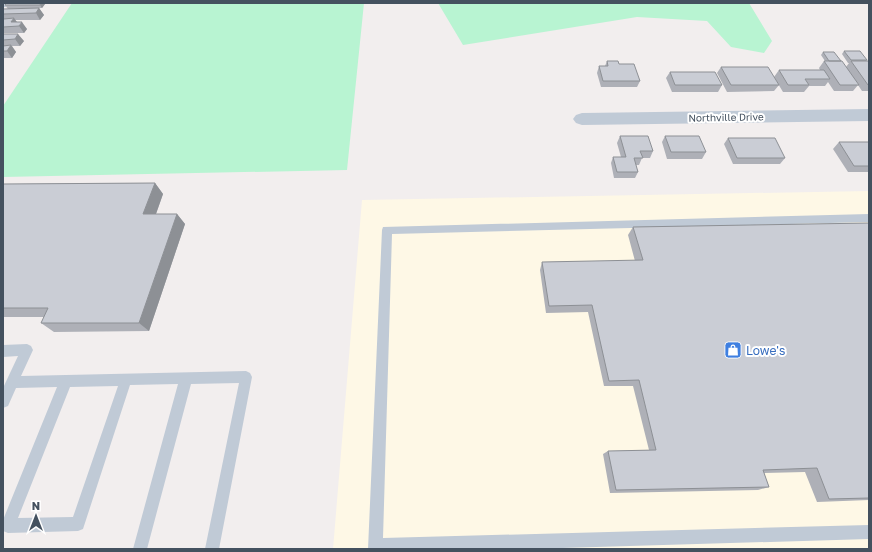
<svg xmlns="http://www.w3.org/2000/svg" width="872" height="552" font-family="'Golos Text',sans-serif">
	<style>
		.commercial { fill: #fef8e6 }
		.green { fill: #b8f4d2 }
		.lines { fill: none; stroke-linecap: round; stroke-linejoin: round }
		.lane { fill: #c0cad6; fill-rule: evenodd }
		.street { fill: #c0cad6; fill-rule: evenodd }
		.wall { fill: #aeb0b7 }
		.shaded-wall { fill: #8d9095 }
		.building { fill: #cacdd5; stroke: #8d9095 }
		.labels { text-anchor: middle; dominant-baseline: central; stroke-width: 4; stroke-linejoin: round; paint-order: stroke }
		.far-street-label { font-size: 10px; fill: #44515f; stroke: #fff }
		.shop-label { font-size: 12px; fill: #366cbe; stroke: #fff; text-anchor: start }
	</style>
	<rect width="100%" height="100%" fill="#f2eeee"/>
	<!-- commercial -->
	<path class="commercial" d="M869,191V549H333L362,200Z"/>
	<!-- green -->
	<path class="green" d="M72,3H364L347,170L3,177V106Z
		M438,3H749L772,41L764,53L731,47L707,21L637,17L463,45Z"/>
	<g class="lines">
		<!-- lane -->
		<path class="lane" d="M3,3H8L6,7H3Z
			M869,214V222L392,234L383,538L869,525V539L529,549H368L382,230L383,227Z
			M27,344L31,346L33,350L21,376L246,371L250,373L252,377L219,549H205L239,383L191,384L147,549H133L178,384L130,385L83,529L78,531L8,533L3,531V520L57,387L16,388L8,406L3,408V388L18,356L3,357V345ZM118,386L73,517L18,518L70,387Z"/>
		<!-- street -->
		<path class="street" d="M869,109V121L582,125L576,123L573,119L576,115L582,113Z"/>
	</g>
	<!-- wall -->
	<path class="wall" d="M7,3H45V4L42,8L8,9L5,5Z
		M39,8L44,15L40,20H15L17,22L27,29L24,33H3V9Z
		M3,34L24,41L20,46H12L16,52L12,58H3Z
		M844,51L867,60L866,61L869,62V91H862L858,85L853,91H834L828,82L825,86H809L804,92H783L774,77L779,70H820L819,68L824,61H825L821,55L823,52L841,61H840L846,67L849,63H848L842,54Z
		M607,61L619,64L640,81L637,87H601L597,73L599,66H605Z
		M721,67L779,85L774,91L727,92L717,73Z
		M670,72L722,85L718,92H672L666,78Z
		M620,136L653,151L650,158H642L639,165H636L638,172L635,178H614L611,163L613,157H621L617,143Z
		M665,136L706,152L702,159H667L662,142Z
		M728,138L785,158L780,164H733L724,144Z
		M839,142H869V172H848L833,149Z
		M155,183L163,194L156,214H177L185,224L149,331L54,332L41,323L44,317H3V184Z
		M869,223V500L817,502L805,472L764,473L769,487L758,490L610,493L603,454L608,451L649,450L633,386H604L588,312L546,313L540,270L542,262L635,261L628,235L633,227Z"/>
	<!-- shaded-wall -->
	<path class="shaded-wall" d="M41,3H45V4L42,8L40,5Z
		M39,8L44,15L40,20L36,13Z
		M14,18L19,25L11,22Z
		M22,22L27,29L24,33L19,26Z
		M18,34L24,41L20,46L15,39Z
		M11,45L16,52L12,58L7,51Z
		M155,183L163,194L152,225L143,214Z
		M177,214L185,224L149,331L139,323Z"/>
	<!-- building -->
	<path class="building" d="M7,3H41L40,5H5Z
		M39,8L36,13L3,14V9Z
		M14,18L11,22H22L19,26L3,27V20L4,19Z
		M3,34H18L15,39L3,40Z
		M11,45L7,51H3V46Z
		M844,51H860L867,60H851Z
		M823,52H834L841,61H829Z
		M607,61H618L619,64H634L640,81H603L599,66H608Z
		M824,61H842L859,85H840Z
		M851,61H868L869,62V85H868Z
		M721,67H768L779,85H731Z
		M779,70H824L830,79H805L809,85H788Z
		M670,72H715L722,85H675Z
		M620,136H648L653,151H640L643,158H634L638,172H617L613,157H626Z
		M665,136H699L706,152H671Z
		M728,138H775L785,158H737Z
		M839,142H869V166H854Z
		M155,183L143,214H177L139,323H41L48,308H3V184Z
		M869,223V498L829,499L817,468L763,470L769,487L616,490L608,451L656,450L639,380L609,381L592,305L549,306L542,262L643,260L633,227Z"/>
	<!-- icons -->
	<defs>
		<g id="shop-square" transform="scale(0.9)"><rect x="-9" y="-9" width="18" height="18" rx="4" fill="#3f7fe0" stroke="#fff"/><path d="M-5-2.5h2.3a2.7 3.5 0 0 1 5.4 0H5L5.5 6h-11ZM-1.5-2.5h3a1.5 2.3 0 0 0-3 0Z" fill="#fff"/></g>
	</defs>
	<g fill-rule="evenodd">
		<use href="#shop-square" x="733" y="350"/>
	</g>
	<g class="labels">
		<!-- far-street labels -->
		<g class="far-street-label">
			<text transform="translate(726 117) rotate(-1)">Northville Drive</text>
		</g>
		<!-- shop labels -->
		<g class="shop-label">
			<text x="746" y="350">Lowe's</text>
		</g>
	</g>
	<!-- border -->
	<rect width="872" height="552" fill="none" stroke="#44515f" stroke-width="8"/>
	<!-- north arrow -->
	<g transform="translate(36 516)" stroke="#ffffff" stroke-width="3" paint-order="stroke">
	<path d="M0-3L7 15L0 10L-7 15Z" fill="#44515f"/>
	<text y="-6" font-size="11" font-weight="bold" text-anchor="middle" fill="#44515f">N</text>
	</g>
</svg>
